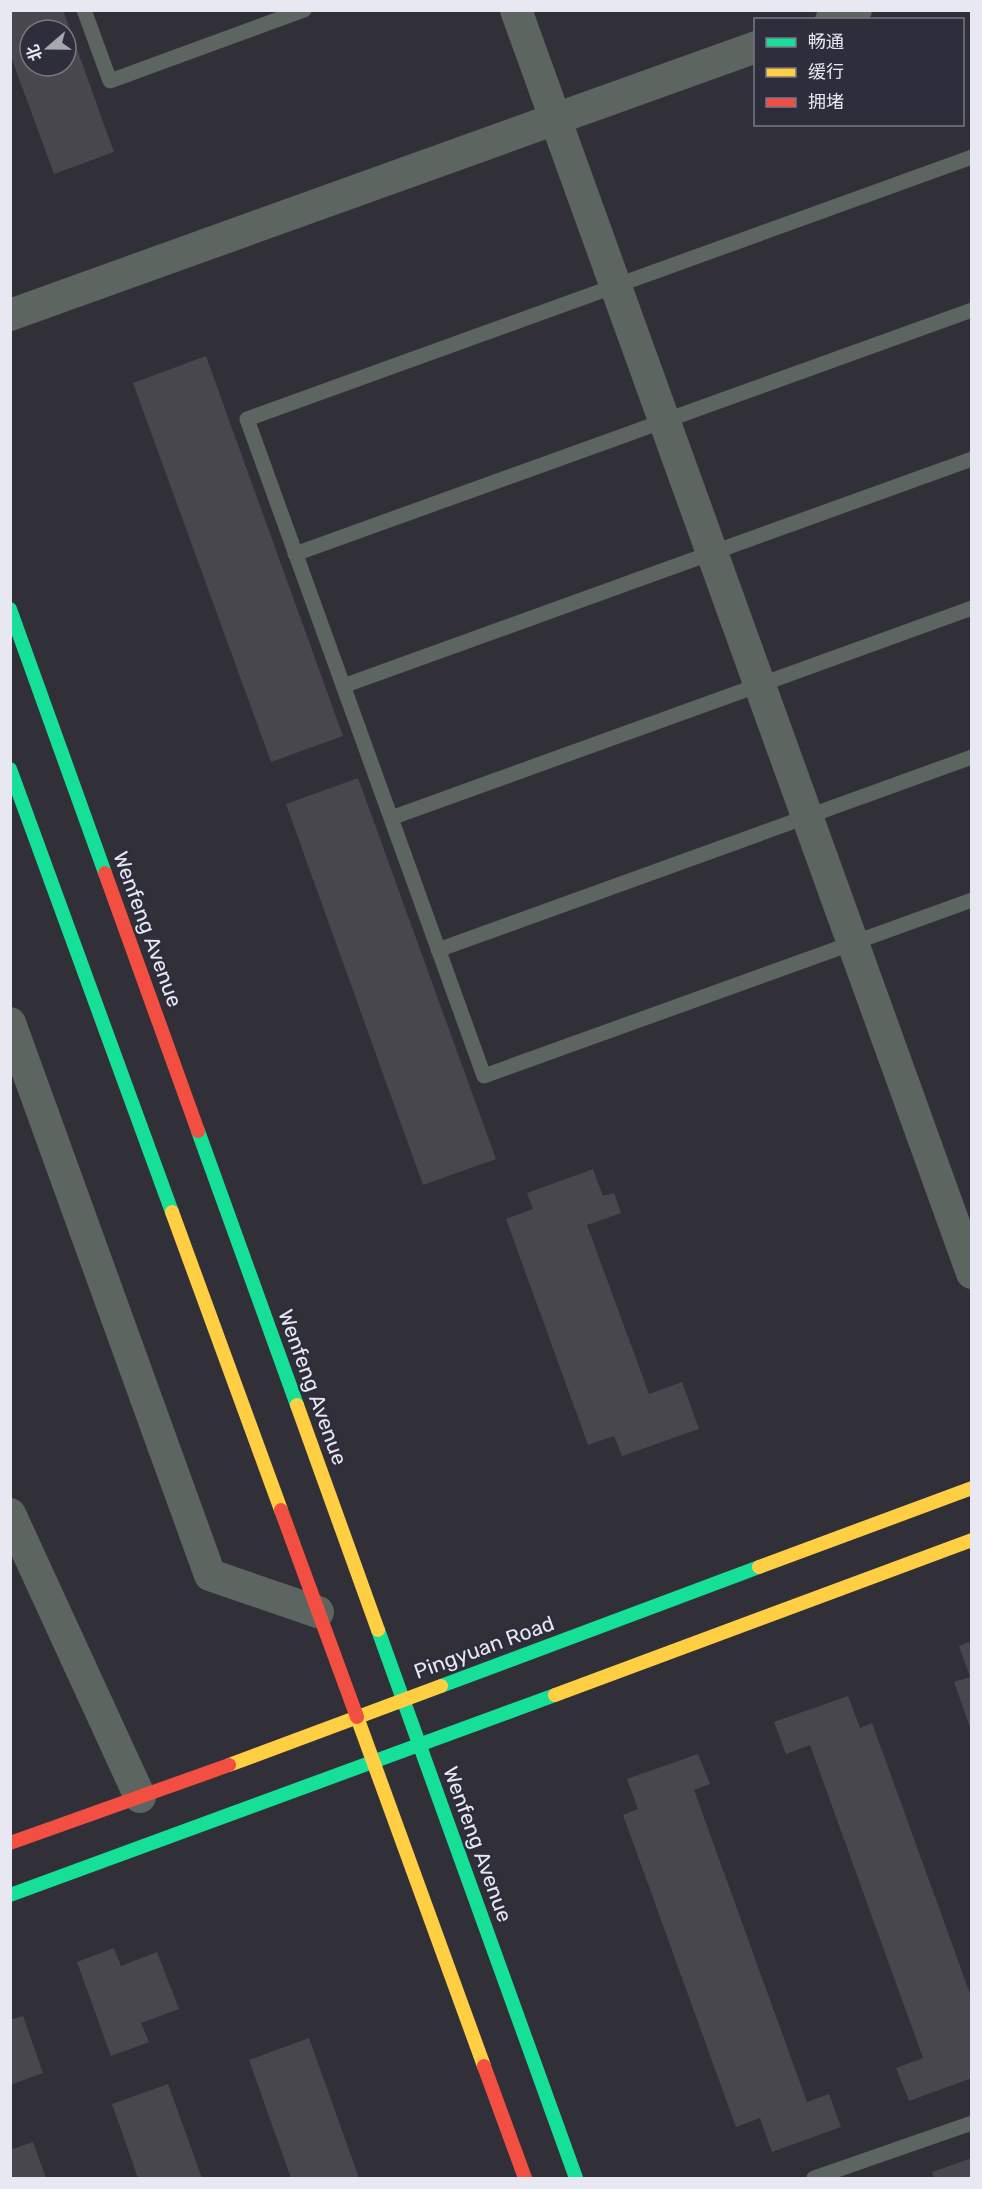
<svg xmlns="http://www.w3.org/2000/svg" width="982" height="2189" font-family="Rubik,'Noto Sans SC',sans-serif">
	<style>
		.building { fill: #48474d; fill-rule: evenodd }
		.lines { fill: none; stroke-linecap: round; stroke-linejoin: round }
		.lane { stroke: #5c655f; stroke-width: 15 }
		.street { stroke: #5c655f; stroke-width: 32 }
		.fast { stroke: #16e098; stroke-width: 14 }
		.slow { stroke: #ffcf43; stroke-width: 14 }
		.jam { stroke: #f24e42; stroke-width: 14 }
		.labels { text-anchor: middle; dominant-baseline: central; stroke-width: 5; stroke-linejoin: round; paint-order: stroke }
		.street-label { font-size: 21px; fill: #e8e8f2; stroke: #2e2d3c }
	</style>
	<rect width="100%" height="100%" fill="#313038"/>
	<!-- building -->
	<path class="building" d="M10,10H63L114,152L54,174L10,54ZM30,30H66V66H30Z
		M206,356L343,736L271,762L133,383Z
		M358,778L496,1159L423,1185L286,804Z
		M593,1169L603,1196L614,1193L621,1213L587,1225L649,1394L682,1382L699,1429L622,1456L614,1436L588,1445L506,1219L533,1209L527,1193Z
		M972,1641V1730H971L954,1682L970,1677L959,1646Z
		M848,1696L860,1728L872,1723L972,1999V2078L909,2101L896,2068L923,2058L810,1745L786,1754L774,1722Z
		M698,1754L710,1784L694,1790L807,2102L829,2094L841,2127L772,2152L760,2118L736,2127L623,1815L638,1809L627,1779Z
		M114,1948L121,1966L157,1952L179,2009L141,2023L149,2042L111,2056L77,1962Z
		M23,2016L43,2073L10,2085V2020Z
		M309,2038L359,2178H291L249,2060Z
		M168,2084L202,2178H138L112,2104Z
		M33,2142L46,2178H10V2150Z
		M972,2158V2178H934L932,2172Z"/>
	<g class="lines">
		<!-- lane -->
		<path class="lane" d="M84,10L110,81L304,10
			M972,157L247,419L484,1076L972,900
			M295,554L972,310
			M343,686L972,459
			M391,818L972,608
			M438,950L972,757
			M814,2178L972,2123"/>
		<!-- street -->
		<path class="street" d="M516,10L972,1273
			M831,20L856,10
			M10,315L756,47
			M10,1023L210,1575L318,1612
			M10,1514L140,1797"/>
		<!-- fast -->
		<path class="fast" d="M10,609L105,873
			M10,769L172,1212
			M198,1131L297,1405
			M378,1630L576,2178
			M441,1686L759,1567
			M10,1895L555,1695"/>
		<!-- slow -->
		<path class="slow" d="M172,1212L281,1510
			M297,1405L378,1630
			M759,1567L972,1488
			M555,1695L972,1540
			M357,1717L484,2066
			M229,1765L441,1686"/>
		<!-- jam -->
		<path class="jam" d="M105,873L198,1131
			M281,1510L357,1717
			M10,1843L229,1765
			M484,2066L525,2178"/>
	</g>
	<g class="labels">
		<!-- street labels -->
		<g class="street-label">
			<text transform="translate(148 929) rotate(70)">Wenfeng Avenue</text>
			<text transform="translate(313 1387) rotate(70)">Wenfeng Avenue</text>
			<text transform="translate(484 1647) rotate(-20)">Pingyuan Road</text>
			<text transform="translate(478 1844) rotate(70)">Wenfeng Avenue</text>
		</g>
	</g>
	<!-- border -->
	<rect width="982" height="2189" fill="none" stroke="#e8e8f2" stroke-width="24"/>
	<!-- legend -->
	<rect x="754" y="18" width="210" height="108" fill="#2e2d3c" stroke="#787885" stroke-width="1.5"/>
	<rect x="766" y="38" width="30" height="9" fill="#16e098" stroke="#787885" stroke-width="1.5"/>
	<text x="808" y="48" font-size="18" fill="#e8e8f2">畅通</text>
	<rect x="766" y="68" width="30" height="9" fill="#ffcf43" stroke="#787885" stroke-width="1.5"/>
	<text x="808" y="78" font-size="18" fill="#e8e8f2">缓行</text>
	<rect x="766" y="98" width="30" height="9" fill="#f24e42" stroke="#787885" stroke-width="1.5"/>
	<text x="808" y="108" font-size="18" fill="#e8e8f2">拥堵</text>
	<!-- north arrow -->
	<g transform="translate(48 48) rotate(250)"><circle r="28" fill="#2e2d3c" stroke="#787885" stroke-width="1.5"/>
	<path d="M0-4.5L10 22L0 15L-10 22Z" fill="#a8a8b1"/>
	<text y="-9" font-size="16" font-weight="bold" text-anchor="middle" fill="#e8e8f2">北</text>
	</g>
</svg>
